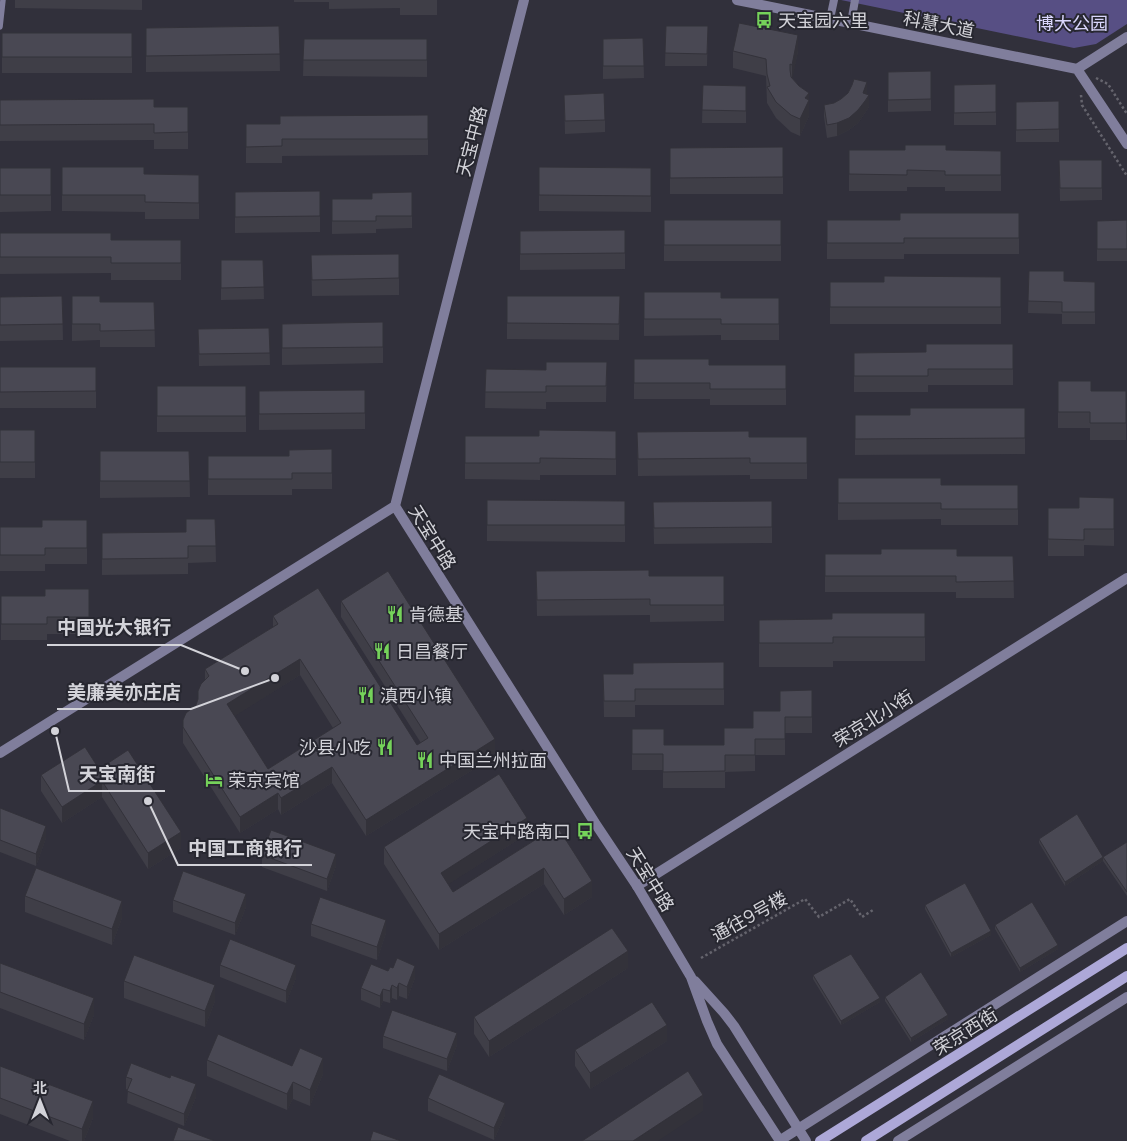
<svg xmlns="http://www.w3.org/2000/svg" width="1127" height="1141" font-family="Manrope,'Noto Sans SC',sans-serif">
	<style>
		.green { fill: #574f84 }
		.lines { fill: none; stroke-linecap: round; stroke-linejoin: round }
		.path { stroke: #65646d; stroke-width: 2.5; stroke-dasharray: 2.5 2.5; stroke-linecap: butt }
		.service { stroke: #807e9c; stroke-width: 5.5 }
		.pedestrian { stroke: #807e9c; stroke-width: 8 }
		.minor { stroke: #807e9c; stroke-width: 10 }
		.tertiary { stroke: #807e9c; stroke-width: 10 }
		.secondary { stroke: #ada8d8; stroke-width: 10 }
		.wall { fill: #3f3e47; fill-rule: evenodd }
		.shaded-wall { fill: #33323a }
		.building { fill: #494853; stroke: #33323a; fill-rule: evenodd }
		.labels { text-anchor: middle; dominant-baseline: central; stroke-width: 4; stroke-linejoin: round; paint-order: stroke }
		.poi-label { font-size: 18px; fill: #d3d3d9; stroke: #272730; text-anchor: start }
		.park-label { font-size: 18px; fill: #d9d6fc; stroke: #272730 }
		.street-label { font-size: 18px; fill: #d3d3d9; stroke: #272730 }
		.leader { fill: none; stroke: #d3d3d9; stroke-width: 2 }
		.callout-dot { fill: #d3d3d9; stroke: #272730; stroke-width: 2 }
		.callout-label { font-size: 19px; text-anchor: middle; font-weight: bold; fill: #d3d3d9; stroke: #272730; stroke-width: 4; stroke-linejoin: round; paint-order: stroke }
	</style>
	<rect width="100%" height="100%" fill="#31303b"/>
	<!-- green -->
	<path class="green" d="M841,0H1127V24L1096,44L1074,48Z"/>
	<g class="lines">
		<!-- path -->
		<path class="path" d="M1096,78L1108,84L1127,114
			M1081,95L1082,105L1127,176
			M701,958L805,899L819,917L850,899L862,917L873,910"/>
		<!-- service -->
		<path class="service" d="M0,27L3,0"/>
		<!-- pedestrian -->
		<path class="pedestrian" d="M830,19L834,0
			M851,23L855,0"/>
		<!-- minor -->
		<path class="minor" d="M637,886L1127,578
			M779,1141L1127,921
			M898,1141L1127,997"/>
		<!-- tertiary -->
		<path class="tertiary" d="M524,0L395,506L595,823L637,886L691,977L707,1021L717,1044L780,1141
			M737,0L1077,69L1127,37
			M1077,69L1127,144
			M0,753L395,506
			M695,981L724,1013L734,1026L806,1141"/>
		<!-- secondary -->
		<path class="secondary" d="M820,1141L1127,948
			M866,1141L1127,976"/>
	</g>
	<!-- wall -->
	<path class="wall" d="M15,0H142V10L15,8Z
		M294,0H437V15H400V8L329,9V2H294Z
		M279,26L280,71L146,72V28Z
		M666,26H708L707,66H665Z
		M2,33H132V73H2Z
		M643,38L644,78L603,79V39Z
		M304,39H427V77L303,76Z
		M733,51H798L792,78L799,86L809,93V116L800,136L791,132L776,118L767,103L766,76L733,68Z
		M931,71V111L888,112V72Z
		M996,84V125H954V85Z
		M703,85L746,86V123H702Z
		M867,94L869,107L865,113L858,123L849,130L837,136L827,138L824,117V105L834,103L841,99Z
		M564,95L605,120V132L565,134Z
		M0,100L154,107H188V149H154V140L0,141Z
		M1059,101V142H1016V102Z
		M428,115V155L282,156V163H246V124H280Z
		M783,147V194H670V148Z
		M849,150L1001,151V191H945V187H907V191H849Z
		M1059,160H1102V200L1060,201Z
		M62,167L144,174L199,175V219H145V212L62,211Z
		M539,167L651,168V212L539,211Z
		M0,168H51V211L0,212Z
		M320,191V232L235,233V192Z
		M412,192V228L376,229V233L332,234V199H372Z
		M1019,213V254H904V259H827V220H900Z
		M664,220H781V261H664Z
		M1127,220V261H1097V221Z
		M625,230V269L520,270V231Z
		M0,233L111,240H181V280H111V273L0,274Z
		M399,254V295L312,296L311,255Z
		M221,260H263L264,299L221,300Z
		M1029,271L1064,281L1095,282V324H1062V314L1028,313Z
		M1001,277V324H830V282H884Z
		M644,292L721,298H779V340H721V335L644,336Z
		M62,296L63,340L0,341V297Z
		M72,296L100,302H154L155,347H100V340L72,341Z
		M507,296H620L619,340L507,339Z
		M383,322V363L282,365V324Z
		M269,328L270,365L199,366L198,329Z
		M1013,344V385H928V392H854V353L926,352Z
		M634,359L709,365H786V405H710V399H634Z
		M607,362L606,402H546V409L485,408L486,369L546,370Z
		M0,367H96V408H0Z
		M1058,381L1091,391H1126V440H1090V428H1058Z
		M157,386H246V432H157Z
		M365,390V429L259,430V391Z
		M1025,408V454L855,455V415H910Z
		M0,430H35V478H0Z
		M616,431V475H540V480L465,479V436H539Z
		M637,432L749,437H807V479H750V475L638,476Z
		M332,449V489H292V495H208V456H289Z
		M100,451H189L190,497L100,498Z
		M838,478L941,485H1018V525H941V519L838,520Z
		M1114,498V546L1084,545V556H1048V508H1079Z
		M487,500L625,501V542L487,541Z
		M772,501V543L654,544L653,502Z
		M215,519L216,562L188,563V574L102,575V533L186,532Z
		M87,520V564H45V571H0V527H42Z
		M825,554L957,556H1013L1014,598H956V592H825Z
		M536,571L649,576H724V621L650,622V615L537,616Z
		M89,589V634H47V640H1V596H45Z
		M341,601L495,756L366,836L332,783L281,815L278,809L240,833L183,743V720L196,705L205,680V669L273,627V616L417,745L421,743L341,617ZM300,675L333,728L268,769L234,716Z
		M925,613V661H833V667H759V620L832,619Z
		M724,662V705H635V717H604L603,674H633Z
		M812,690V733H785V755H755V771L725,772V788H663V770H632V729L664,745H724L753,728Z
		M99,769L181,848L148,869L102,797L62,823L41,791V775Z
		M0,808L46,838L36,866L0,852Z
		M557,826L592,897L564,915L544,884L439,950L384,864V847L527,834L448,884L453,892Z
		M1039,839L1103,857L1127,842V896L1103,861L1065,886L1039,843Z
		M262,855L336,866L327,891L262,867Z
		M25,896L122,918L112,945L25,912Z
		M173,900L246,907L235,935L173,912Z
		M925,905L991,935L951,957L925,909Z
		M311,924L386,933L377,960L311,936Z
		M995,925L1058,949L1020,972L995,929Z
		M0,963L94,1015L84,1040L0,1008Z
		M220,965L296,978L286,1003L220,977Z
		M628,968L489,1057L474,1034V1017Z
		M388,971L415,978L407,999L399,996L397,1000L392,998L390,1003L383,1001L380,1008L361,1000V988Z
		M813,975L880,1002L841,1025L813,979Z
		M124,981L215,1001L205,1027L124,998Z
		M885,997L948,1019L911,1042L885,1001Z
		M383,1036L457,1045L447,1071L383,1048Z
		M667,1041L590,1089L575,1066V1050Z
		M207,1060L292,1066L323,1074L310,1106L293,1099L287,1110L207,1076Z
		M0,1066L93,1118L84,1141H70L0,1114Z
		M126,1077L196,1097L184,1126L127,1103L128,1090L126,1089Z
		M428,1098L505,1115L494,1140L428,1111Z"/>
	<!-- shaded-wall -->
	<path class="shaded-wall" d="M798,35V51L792,81V65Z
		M867,82V94L865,102L869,95V107L865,113L858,123L849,130L837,136V123L863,93Z
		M809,93V116L800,136V119L805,98Z
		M300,659V675L227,721V704Z
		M495,739V756L366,836V820Z
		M332,767V783L281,815V798Z
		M102,781V797L62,823V807Z
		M278,793V809L240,833V817Z
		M527,818V834L441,889V873Z
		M46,826V838L36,866V854Z
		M181,832V848L148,869V853Z
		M336,854V866L327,891V879Z
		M1103,857V861L1065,886V882Z
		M544,868V884L439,950V934Z
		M592,881V897L564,915V899Z
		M246,894V907L235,935V923Z
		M122,901V918L112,945V929Z
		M386,920V933L377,960V947Z
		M991,931V935L951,957V953Z
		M1058,945V949L1020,972V968Z
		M628,951V968L489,1057V1041Z
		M296,965V978L286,1003V991Z
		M415,966V978L407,999V987Z
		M399,983V996L397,1000V988Z
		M215,985V1001L205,1027V1011Z
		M392,985V998L390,1003V991Z
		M383,989V1001L380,1008V996Z
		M94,998V1015L84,1040V1024Z
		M880,998V1002L841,1025V1021Z
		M948,1015V1019L911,1042V1038Z
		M667,1025V1041L590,1089V1073Z
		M457,1033V1045L447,1071V1059Z
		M323,1058V1074L310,1106V1090Z
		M293,1082V1099L287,1110V1094Z
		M196,1084V1097L184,1126V1114Z
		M703,1095V1111L658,1141H633Z
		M93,1101V1118L84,1141H82V1129Z
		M505,1103V1115L494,1140V1128Z"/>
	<!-- building -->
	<path class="building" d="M739,23L798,35L792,65L790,64V70L791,77L799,86L809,93L805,98L809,100L800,119L791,115L776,102L767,87L770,86L767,74L766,59L733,51Z
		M279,26L280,54L146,56V28Z
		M666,26H708L707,54L665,53Z
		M2,33H132V57H2Z
		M643,38L644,66H603V39Z
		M304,39H427V60H303Z
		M931,71V99L888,100V72Z
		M854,79L867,82L863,93L869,95L865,101L858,110L849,118L837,123L827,125L824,105L834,103L841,99L848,93L852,85Z
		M996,84V112L954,113V85Z
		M703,85L746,86V111L702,110Z
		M604,93L605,120L565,121L564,95Z
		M154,99V107H188V132L154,133V124L0,125V100Z
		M1059,101V129L1016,130V102Z
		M428,115V139H282V146L246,147V124H280V116Z
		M905,145H946V150L1001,151V175H945V171L907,170V175L849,174V150H905Z
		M783,147V177L670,178V148Z
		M1059,160H1102V188H1060Z
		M62,167H144V174L199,175V203L145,202V195H62Z
		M539,167L651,168V196L539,195Z
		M0,168H51V195H0Z
		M320,191V216L235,217V192Z
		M412,192V216H376V221H332V199H372V193Z
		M900,213H1019V238H904V243H827V220H900Z
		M664,220H781V245H664Z
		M1127,220V249H1097V221Z
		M625,230V253L520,254V231Z
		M0,233H111V240H181V263H111V257H0Z
		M399,254V278L312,280L311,255Z
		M221,260H263L264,287L221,288Z
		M1029,271H1064V281L1095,282V312H1062V302L1028,301Z
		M884,276L1001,277V307H830V282H884Z
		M644,292H721V298H779V324H721V319H644Z
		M62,296L63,324L0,325V297Z
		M72,296H100V302H154L155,330L100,331V324H72Z
		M507,296H620L619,324L507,323Z
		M383,322V347L282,348V324Z
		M269,328L270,353L199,354L198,329Z
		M926,344H1013V369H928V376H854V353L926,352Z
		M634,359H709V365H786V389H710V383H634Z
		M546,362H607L606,386H546V392H485L486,369L546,370Z
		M0,367H96V391L0,392Z
		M1058,381H1091V391H1126V423H1090V412H1058Z
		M157,386H246V416H157Z
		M365,390V413L259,414V391Z
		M910,408H1025V438L855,439V415H910Z
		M0,430H35V462H0Z
		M539,430L616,431V459L540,458V463H465V436H539Z
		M749,431V437H807V463H750V458L638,459L637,432Z
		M332,449V473H292V479H208V456H289V450Z
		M100,451H189L190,481H100Z
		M838,478H941V485H1018V509H941V503H838Z
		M1079,497L1114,498V529H1084V540L1048,539V508H1079Z
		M487,500L625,501V525H487Z
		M772,501V527L654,528L653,502Z
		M186,519H215L216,546H188V558L102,559V533L186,532Z
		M42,520H87V548H45V555H0V527H42Z
		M881,549H957V556H1013L1014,581L956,582V576H825V554H881Z
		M649,570V576H724V605H650V599L537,600L536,571Z
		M388,571L495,739L366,820L332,767L281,798L278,793L240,817L183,727V720L186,713L196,705L198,699V691L201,684L209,676L205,669L278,624L273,616L318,588L417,745L428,738L341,601ZM300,659L341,723L268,769L227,704Z
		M45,589H89V617H47V624H1V596H45Z
		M832,613H925V637H833V643H759V620L832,619Z
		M724,662V689H635V701H604L603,674H633V663Z
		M812,690V717H785V739H755V755H725V771L663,772V754H632V729H664V745H724V728H753V711H780V691Z
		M85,747L99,769L128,750L181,832L148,853L102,781L62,807L41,775Z
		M499,774L527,818L441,873L453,892L557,826L592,881L564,899L544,868L439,934L384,847Z
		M0,808L46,826L36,854L0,840Z
		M1077,814L1103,857L1127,842V892L1103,857L1065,882L1039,839Z
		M271,830L336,854L327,879L262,855Z
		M36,868L122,901L112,929L25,896Z
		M183,871L246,894L235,923L173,900Z
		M965,883L991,931L951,953L925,905Z
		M320,897L386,920L377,947L311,924Z
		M1032,902L1058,945L1020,968L995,925Z
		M612,928L628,951L489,1041L474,1017Z
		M230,939L296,965L286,991L220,965Z
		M851,954L880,998L841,1021L813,975Z
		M134,955L215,985L205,1011L124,981Z
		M397,958L415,966L407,987L399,983L397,988L392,985L390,991L383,989L380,996L361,988L371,964L388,971L390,967L393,968Z
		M0,963L94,998L84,1024L0,992Z
		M921,972L948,1015L911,1038L885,997Z
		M652,1002L667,1025L590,1073L575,1050Z
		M392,1010L457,1033L447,1059L383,1036Z
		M218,1034L292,1066L300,1048L323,1058L310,1090L293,1082L287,1094L207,1060Z
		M131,1063L170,1078L171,1075L196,1084L184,1114L127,1091L132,1079L126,1077Z
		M0,1066L93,1101L82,1129L0,1098Z
		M688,1071L703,1095L633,1141H582Z
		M439,1074L505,1103L494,1128L428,1098Z
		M178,1127L215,1141H173Z
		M373,1131L401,1141H370Z"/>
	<!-- icons -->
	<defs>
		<g id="bus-bare" transform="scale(1.35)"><path d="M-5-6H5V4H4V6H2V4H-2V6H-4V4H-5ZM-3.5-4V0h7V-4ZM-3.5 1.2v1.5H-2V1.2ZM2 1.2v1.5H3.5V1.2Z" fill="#75d25a" stroke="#272730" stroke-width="2.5" paint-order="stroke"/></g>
		<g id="restaurant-bare" transform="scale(1.35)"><path d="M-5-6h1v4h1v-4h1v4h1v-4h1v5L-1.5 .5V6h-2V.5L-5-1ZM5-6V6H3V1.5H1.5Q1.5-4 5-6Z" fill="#75d25a" stroke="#272730" stroke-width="2.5" paint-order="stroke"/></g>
		<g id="hotel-bare" transform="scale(1.35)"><path d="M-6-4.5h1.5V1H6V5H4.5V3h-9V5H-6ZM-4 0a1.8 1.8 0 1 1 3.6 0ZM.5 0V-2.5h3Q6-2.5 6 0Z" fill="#75d25a" stroke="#272730" stroke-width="2.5" paint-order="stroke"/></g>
	</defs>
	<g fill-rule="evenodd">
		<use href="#bus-bare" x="764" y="20"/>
		<use href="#restaurant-bare" x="395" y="614"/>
		<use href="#restaurant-bare" x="382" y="651"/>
		<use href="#restaurant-bare" x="366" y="695"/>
		<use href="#restaurant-bare" x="385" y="747"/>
		<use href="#restaurant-bare" x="425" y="760"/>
		<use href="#hotel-bare" x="214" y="780"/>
		<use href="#bus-bare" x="585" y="831"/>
	</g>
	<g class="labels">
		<!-- poi labels -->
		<g class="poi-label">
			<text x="778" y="20">天宝园六里</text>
			<text x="409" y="614">肯德基</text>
			<text x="396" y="651">日昌餐厅</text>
			<text x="380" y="695">滇西小镇</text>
			<text x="371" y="747" text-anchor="end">沙县小吃</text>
			<text x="439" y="760">中国兰州拉面</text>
			<text x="228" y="780">荣京宾馆</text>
			<text x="571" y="831" text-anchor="end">天宝中路南口</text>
		</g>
		<!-- park labels -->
		<g class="park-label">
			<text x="1072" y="23">博大公园</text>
		</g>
		<!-- street labels -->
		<g class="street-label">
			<text transform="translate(939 24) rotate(11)">科慧大道</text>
			<text transform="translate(471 141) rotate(-76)">天宝中路</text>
			<text transform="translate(433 537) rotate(58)">天宝中路</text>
			<text transform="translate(873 718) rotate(-32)">荣京北小街</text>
			<text transform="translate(651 879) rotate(58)">天宝中路</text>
			<text transform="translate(749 916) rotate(-29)">通往9号楼</text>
			<text transform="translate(965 1031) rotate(-32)">荣京西街</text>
		</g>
	</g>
	<!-- callouts -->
	<path class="leader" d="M245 671L181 645H47M275 678L191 709H57M55 731L69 791H165M148 801L178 865H312"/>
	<g class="callout-dot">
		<circle cx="245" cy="671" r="5"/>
		<circle cx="275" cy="678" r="5"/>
		<circle cx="55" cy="731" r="5"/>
		<circle cx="148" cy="801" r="5"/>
	</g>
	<g class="callout-label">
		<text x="114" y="634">中国光大银行</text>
		<text x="124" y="699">美廉美亦庄店</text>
		<text x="117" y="781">天宝南街</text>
		<text x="245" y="855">中国工商银行</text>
	</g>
	<!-- north arrow -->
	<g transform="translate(40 1101)" stroke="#272730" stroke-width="4" paint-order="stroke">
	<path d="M0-4L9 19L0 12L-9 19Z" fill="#d3d3d9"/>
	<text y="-8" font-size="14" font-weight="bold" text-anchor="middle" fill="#d3d3d9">北</text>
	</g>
</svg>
